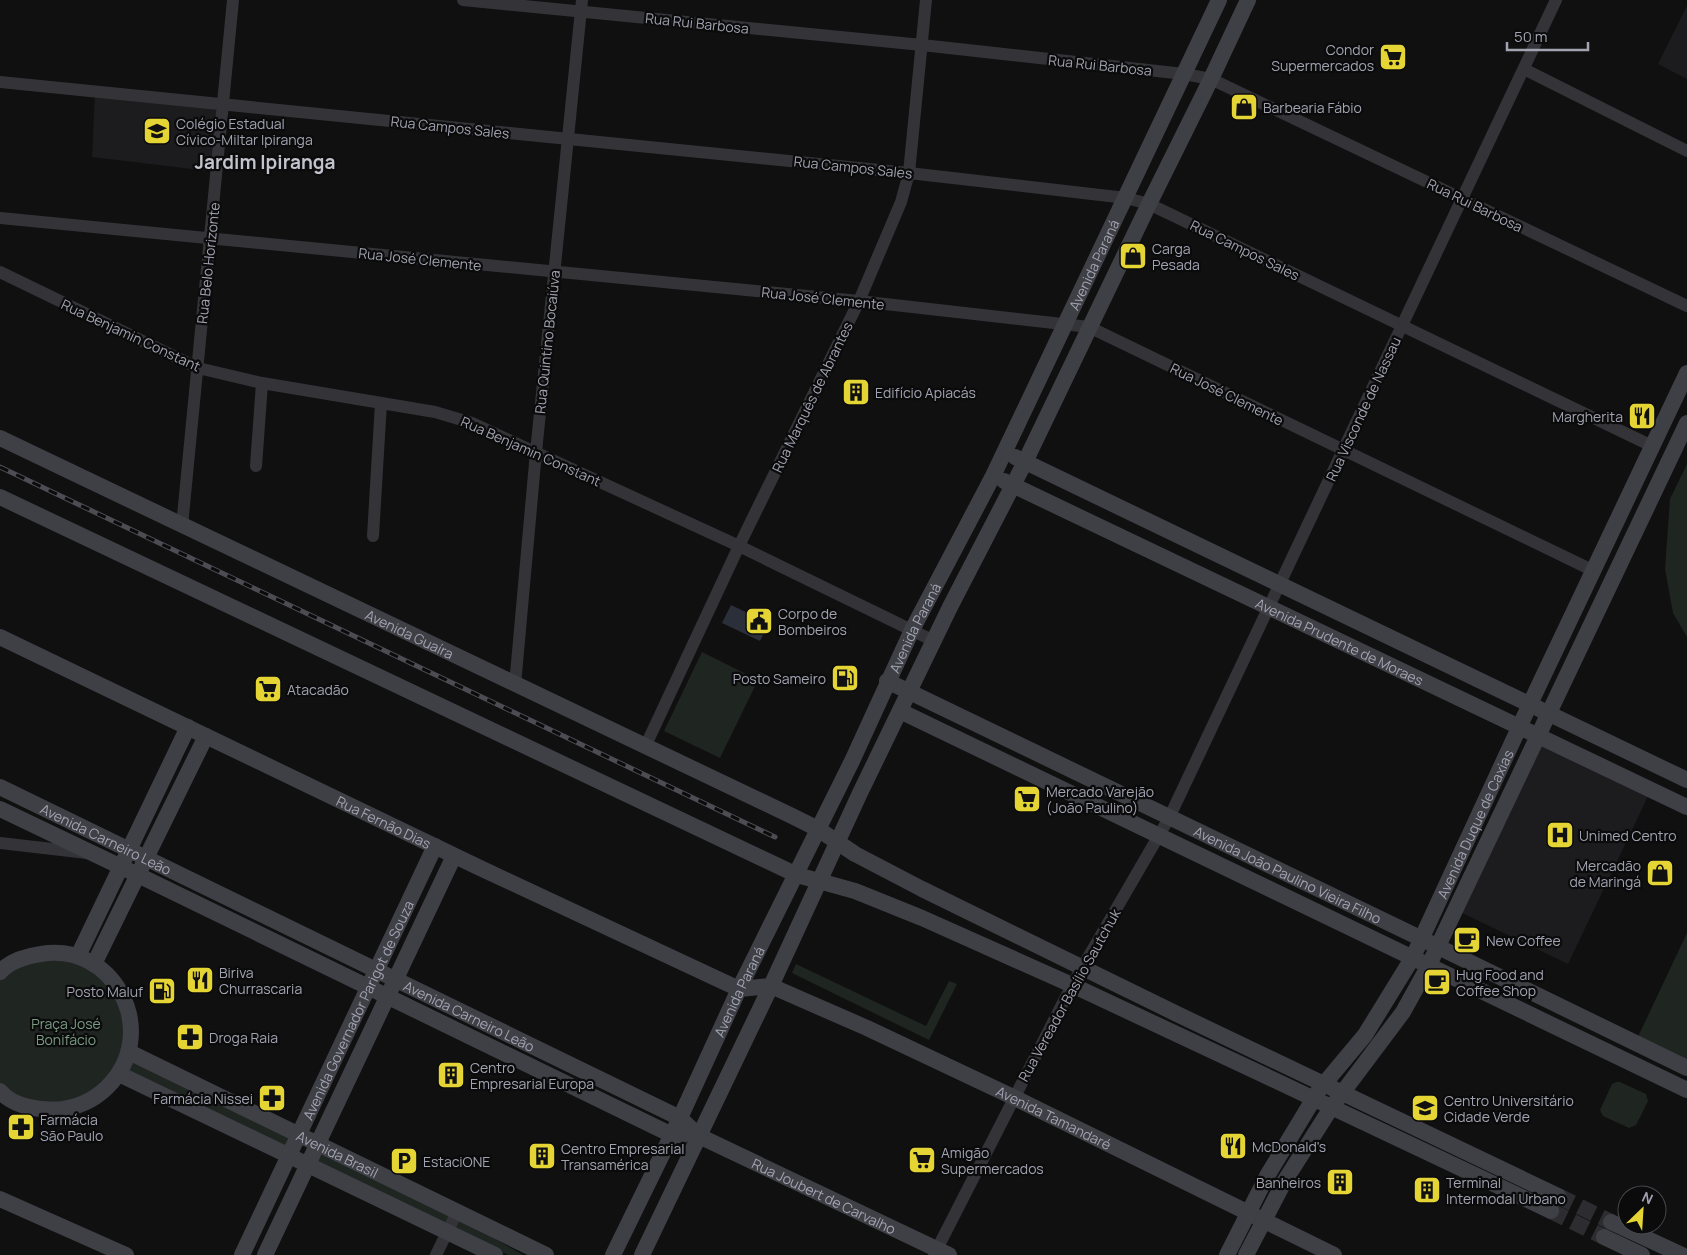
<svg xmlns="http://www.w3.org/2000/svg" width="1687" height="1255" font-family="Manrope,sans-serif">
	<style>
		.built { fill: #1c1c1e }
		.green { fill: #1f2521 }
		.water { fill: #2a2f39 }
		.lines { fill: none; stroke-linecap: round; stroke-linejoin: round }
		.secondary-tunnel { stroke: #2d2d31; stroke-width: 16; stroke-dasharray: 16 8; stroke-linecap: butt }
		.street { stroke: #343338; stroke-width: 12 }
		.secondary { stroke: #3f3f46; stroke-width: 16 }
		.rail-casing { stroke: #4c4c53; stroke-width: 5 }
		.rail { stroke: #0b0b0c; stroke-width: 3; stroke-dasharray: 9; stroke-linecap: butt }
		.labels { text-anchor: middle; dominant-baseline: central; stroke-width: 4.5; stroke-linejoin: round; paint-order: stroke }
		.street-label { font-size: 14px; fill: #a2a3b1; stroke: #0b0b0c }
		.poi-label { font-size: 14px; fill: #a2a3b1; stroke: #0b0b0c; text-anchor: start }
		.park-label { font-size: 14px; fill: #7a9b84; stroke: #0b0b0c }
		.district-label { font-size: 19px; font-weight: bold; fill: #c2c3cd; stroke: #0b0b0c }
	</style>
	<rect width="100%" height="100%" fill="#101011"/>
	<!-- built -->
	<path class="built" d="M1687,6V79L1658,64Z
		M95,92L224,104L217,172L92,157Z
		M1538,737L1651,790L1568,964L1456,910Z"/>
	<!-- green -->
	<path class="green" d="M1687,464V637L1673,613L1665,569L1670,499Z
		M702,652L758,680L720,758L664,731Z
		M1687,933V1068L1635,1043Z
		M26,956H78L118,987L129,1052L296,1141L291,1153L121,1071L106,1089L53,1110L0,1091V972Z
		M796,964L926,1026L949,981L957,984L929,1040L792,973Z
		M1616,1082H1620L1646,1094L1648,1101L1636,1125L1629,1128L1603,1116L1600,1110L1612,1084Z
		M315,1149L455,1216L523,1255H508L310,1160Z"/>
	<!-- water -->
	<path class="water" d="M731,605L769,623L760,641L722,623Z"/>
	<g class="lines">
		<!-- secondary-tunnel -->
		<path class="secondary-tunnel" d="M1558,1196L1611,1222
			M1551,1211L1604,1237"/>
		<!-- street -->
		<path class="street" d="M463,0L922,45L1184,74L1211,79L1687,306
			M1524,69L1687,151
			M0,82L909,173L1126,198L1149,204L1652,446
			M0,218L859,301L1089,327L1594,571
			M0,272L198,368L262,383L435,412L472,423L739,546L934,641
			M256,466L262,383
			M182,526L233,0
			M373,536L381,403
			M515,685L536,452L582,0
			M645,747L739,546L859,301L901,202L909,173L926,0
			M0,843L87,853
			M436,1255L457,1212
			M934,1255L1072,985L1169,818L1556,0"/>
		<!-- secondary -->
		<g class="secondary">
			<path id="s1" d="M0,438L792,816L818,829L855,854L922,889L1177,1014L1558,1196"/>
			<path d="M1015,457L1687,780"/>
			<path id="s2" d="M1004,481L1687,807"/>
			<path d="M0,497L797,875L855,891L922,918L1072,985L1251,1069L1551,1211"/>
			<path id="s3" d="M0,637L478,867L739,989L771,986"/>
			<path id="s4" d="M887,681L1422,939L1687,1068"/>
			<path d="M900,711L1687,1090"/>
			<path id="s5" d="M0,787L680,1118L699,1136L949,1255"/>
			<path d="M0,809L138,875L672,1135H683"/>
			<path d="M78,956L188,727"/>
			<path d="M94,964L206,736"/>
			<path d="M0,972C10,961 27,956 41,954C112,942 159,1027 112,1082C100,1096 83,1106 63,1109C43,1111 14,1108 0,1091"/>
			<path id="s6" d="M771,986L867,1028L1013,1097L1334,1255"/>
			<path id="s7" d="M129,1052L546,1255"/>
			<path d="M119,1074L495,1255"/>
			<path d="M0,1199L126,1255"/>
			<path d="M1611,1222L1682,1255"/>
			<path d="M1604,1237L1642,1255"/>
			<path id="s8" d="M242,1255L435,846"/>
			<path d="M265,1255L454,856"/>
			<path id="s9" d="M613,1255L680,1118L739,989L852,761L912,630L993,476L1219,0"/>
			<path d="M642,1255L771,986L860,793L950,607L1025,462L1149,204L1211,79L1248,0"/>
			<path id="s10" d="M1227,1255L1267,1176L1319,1090L1365,1035L1413,957L1530,704L1687,373"/>
			<path d="M1246,1255L1284,1182L1331,1108L1403,1012L1429,965L1687,423"/>
		</g>
		<!-- rail casing -->
		<g class="rail-casing">
			<path id="rail" d="M0,467L775,837"/>
		</g>
		<!-- rail -->
		<use href="#rail" class="rail"/>
	</g>
	<!-- icons -->
	<defs>
		<g id="supermarket-square" transform="scale(1.4375)"><rect x="-9" y="-9" width="18" height="18" rx="4" fill="#e4d534" stroke="#0b0b0c"/><path d="M-6-5.5h2.5l.6 2H6L4.5 2H-2.5L-4.4-4H-6ZM-1.5 3.2a1.3 1.3 0 1 0 .1 0ZM3 3.2a1.3 1.3 0 1 0 .1 0Z" fill="#111"/></g>
		<g id="shop-square" transform="scale(1.4375)"><rect x="-9" y="-9" width="18" height="18" rx="4" fill="#e4d534" stroke="#0b0b0c"/><path d="M-5-2.5h2.3a2.7 3.5 0 0 1 5.4 0H5L5.5 6h-11ZM-1.5-2.5h3a1.5 2.3 0 0 0-3 0Z" fill="#111"/></g>
		<g id="school-square" transform="scale(1.4375)"><rect x="-9" y="-9" width="18" height="18" rx="4" fill="#e4d534" stroke="#0b0b0c"/><path d="M0-5L7-2L0 1L-7-2ZM-4 1L0 2.5L4 1V4Q0 6-4 4Z" fill="#111"/></g>
		<g id="building-square" transform="scale(1.4375)"><rect x="-9" y="-9" width="18" height="18" rx="4" fill="#e4d534" stroke="#0b0b0c"/><path d="M-4-6H4V6H1V3H-1V6H-4ZM-2.5-4.3h1.7v1.8h-1.7ZM.8-4.3h1.7v1.8H.8ZM-2.5-1h1.7V.8h-1.7ZM.8-1h1.7V.8H.8Z" fill="#111"/></g>
		<g id="restaurant-square" transform="scale(1.4375)"><rect x="-9" y="-9" width="18" height="18" rx="4" fill="#e4d534" stroke="#0b0b0c"/><path d="M-5-6h1v4h1v-4h1v4h1v-4h1v5L-1.5 .5V6h-2V.5L-5-1ZM5-6V6H3V1.5H1.5Q1.5-4 5-6Z" fill="#111"/></g>
		<g id="civic-square" transform="scale(1.4375)"><rect x="-9" y="-9" width="18" height="18" rx="4" fill="#e4d534" stroke="#0b0b0c"/><path d="M-.6-6.5H3V-4.5H.6V-3L4-1V1h2V6H-6V1h2V-1L-.6-3ZM-1.2 2.5V6h2.4V2.5Z" fill="#111"/></g>
		<g id="fuel-square" transform="scale(1.4375)"><rect x="-9" y="-9" width="18" height="18" rx="4" fill="#e4d534" stroke="#0b0b0c"/><path d="M-5.5-6h7V0h2V4h1.3V-2.5L3-4.5l.8-.8L6-3V5H2.5V1h-1V6h-7ZM-4.2-4.7v3.2H.2V-4.7Z" fill="#111"/></g>
		<g id="hospital-square" transform="scale(1.4375)"><rect x="-9" y="-9" width="18" height="18" rx="4" fill="#e4d534" stroke="#0b0b0c"/><path d="M-5-5h3v3.5h4V-5h3V5h-3V1.5h-4V5h-3Z" fill="#111"/></g>
		<g id="cafe-square" transform="scale(1.4375)"><rect x="-9" y="-9" width="18" height="18" rx="4" fill="#e4d534" stroke="#0b0b0c"/><path d="M-5.5-4.5H6V0H3Q3 3.5 0 3.5H-2.5Q-5.5 3.5-5.5 0ZM3-3.2v2h1.7v-2ZM-6 4.5H4V6H-6Z" fill="#111"/></g>
		<g id="pharmacy-square" transform="scale(1.4375)"><rect x="-9" y="-9" width="18" height="18" rx="4" fill="#e4d534" stroke="#0b0b0c"/><path d="M-2-6h4v4h4v4h-4v4h-4v-4h-4v-4h4Z" fill="#111"/></g>
		<g id="university-square" transform="scale(1.4375)"><rect x="-9" y="-9" width="18" height="18" rx="4" fill="#e4d534" stroke="#0b0b0c"/><path d="M0-5L7-2L0 1L-7-2ZM-4 1L0 2.5L4 1V4Q0 6-4 4Z" fill="#111"/></g>
		<g id="parking-square" transform="scale(1.4375)"><rect x="-9" y="-9" width="18" height="18" rx="4" fill="#e4d534" stroke="#0b0b0c"/><path d="M-3.5-5.5H1a3.5 3.5 0 0 1 0 7H-1V5.5H-3.5ZM-1-3.4V-.6H.8a1.4 1.4 0 0 0 0-2.8Z" fill="#111"/></g>
	</defs>
	<g fill-rule="evenodd">
		<use href="#supermarket-square" x="1393" y="57"/>
		<use href="#shop-square" x="1244" y="107"/>
		<use href="#school-square" x="157" y="131"/>
		<use href="#shop-square" x="1133" y="256"/>
		<use href="#building-square" x="856" y="392"/>
		<use href="#restaurant-square" x="1642" y="416"/>
		<use href="#civic-square" x="759" y="621"/>
		<use href="#fuel-square" x="845" y="678"/>
		<use href="#supermarket-square" x="268" y="689"/>
		<use href="#supermarket-square" x="1027" y="799"/>
		<use href="#hospital-square" x="1560" y="835"/>
		<use href="#shop-square" x="1660" y="873"/>
		<use href="#cafe-square" x="1467" y="940"/>
		<use href="#restaurant-square" x="200" y="980"/>
		<use href="#cafe-square" x="1437" y="982"/>
		<use href="#fuel-square" x="162" y="991"/>
		<use href="#pharmacy-square" x="190" y="1037"/>
		<use href="#building-square" x="451" y="1075"/>
		<use href="#pharmacy-square" x="272" y="1098"/>
		<use href="#university-square" x="1425" y="1108"/>
		<use href="#pharmacy-square" x="21" y="1127"/>
		<use href="#restaurant-square" x="1233" y="1146"/>
		<use href="#building-square" x="542" y="1156"/>
		<use href="#supermarket-square" x="922" y="1160"/>
		<use href="#parking-square" x="404" y="1161"/>
		<use href="#building-square" x="1340" y="1182"/>
		<use href="#building-square" x="1427" y="1190"/>
	</g>
	<g class="labels">
		<!-- street labels -->
		<g class="street-label">
			<text transform="translate(697 23) rotate(6)">Rua Rui Barbosa</text>
			<text transform="translate(1100 65) rotate(6)">Rua Rui Barbosa</text>
			<text transform="translate(450 127) rotate(6)">Rua Campos Sales</text>
			<text transform="translate(853 167) rotate(6)">Rua Campos Sales</text>
			<text transform="translate(1475 205) rotate(26)">Rua Rui Barbosa</text>
			<text transform="translate(1245 250) rotate(26)">Rua Campos Sales</text>
			<text transform="translate(420 259) rotate(6)">Rua José Clemente</text>
			<text transform="translate(208 263) rotate(-84)">Rua Belo Horizonte</text>
			<text stroke="none"><textPath href="#s9" startOffset="1101">Avenida Paraná</textPath></text>
			<text transform="translate(823 298) rotate(6)">Rua José Clemente</text>
			<text transform="translate(131 335) rotate(25)">Rua Benjamin Constant</text>
			<text transform="translate(547 342) rotate(-84)">Rua Quintino Bocaiúva</text>
			<text transform="translate(1227 394) rotate(26)">Rua José Clemente</text>
			<text transform="translate(812 397) rotate(-64)">Rua Marquês de Abrantes</text>
			<text transform="translate(1363 409) rotate(-65)">Rua Visconde de Nassau</text>
			<text transform="translate(531 451) rotate(24)">Rua Benjamin Constant</text>
			<text stroke="none"><textPath href="#s9" startOffset="696">Avenida Paraná</textPath></text>
			<text stroke="none"><textPath href="#s1" startOffset="454">Avenida Guaíra</textPath></text>
			<text stroke="none"><textPath href="#s2" startOffset="372">Avenida Prudente de Moraes</textPath></text>
			<text stroke="none"><textPath href="#s3" startOffset="426">Rua Fernão Dias</textPath></text>
			<text stroke="none"><textPath href="#s10" startOffset="499">Avenida Duque de Caxias</textPath></text>
			<text stroke="none"><textPath href="#s5" startOffset="118">Avenida Carneiro Leão</textPath></text>
			<text stroke="none"><textPath href="#s4" startOffset="445">Avenida João Paulino Vieira Filho</textPath></text>
			<text stroke="none"><textPath href="#s9" startOffset="292">Avenida Paraná</textPath></text>
			<text transform="translate(1069 995) rotate(-61)">Rua Vereador Basílio Sautchuk</text>
			<text stroke="none"><textPath href="#s8" startOffset="271">Avenida Governador Parigot de Souza</textPath></text>
			<text stroke="none"><textPath href="#s5" startOffset="522">Avenida Carneiro Leão</textPath></text>
			<text stroke="none"><textPath href="#s6" startOffset="312">Avenida Tamandaré</textPath></text>
			<text stroke="none"><textPath href="#s7" startOffset="232">Avenida Brasil</textPath></text>
			<text stroke="none"><textPath href="#s5" startOffset="921">Rua Joubert de Carvalho</textPath></text>
		</g>
		<!-- poi labels -->
		<g class="poi-label">
			<text x="1374" y="49" text-anchor="end">Condor<tspan x="1374" dy="16">Supermercados</tspan></text>
			<text x="1263" y="107">Barbearia Fábio</text>
			<text x="176" y="123">Colégio Estadual<tspan x="176" dy="16">Cívico-Miltar Ipiranga</tspan></text>
			<text x="1152" y="248">Carga<tspan x="1152" dy="16">Pesada</tspan></text>
			<text x="875" y="392">Edifício Apiacás</text>
			<text x="1623" y="416" text-anchor="end">Margherita</text>
			<text x="778" y="613">Corpo de<tspan x="778" dy="16">Bombeiros</tspan></text>
			<text x="826" y="678" text-anchor="end">Posto Sameiro</text>
			<text x="287" y="689">Atacadão</text>
			<text x="1046" y="791">Mercado Varejão<tspan x="1046" dy="16">(João Paulino)</tspan></text>
			<text x="1579" y="835">Unimed Centro</text>
			<text x="1641" y="865" text-anchor="end">Mercadão<tspan x="1641" dy="16">de Maringá</tspan></text>
			<text x="1486" y="940">New Coffee</text>
			<text x="219" y="972">Biriva<tspan x="219" dy="16">Churrascaria</tspan></text>
			<text x="1456" y="974">Hug Food and<tspan x="1456" dy="16">Coffee Shop</tspan></text>
			<text x="143" y="991" text-anchor="end">Posto Maluf</text>
			<text x="209" y="1037">Droga Raia</text>
			<text x="470" y="1067">Centro<tspan x="470" dy="16">Empresarial Europa</tspan></text>
			<text x="253" y="1098" text-anchor="end">Farmácia Nissei</text>
			<text x="1444" y="1100">Centro Universitário<tspan x="1444" dy="16">Cidade Verde</tspan></text>
			<text x="40" y="1119">Farmácia<tspan x="40" dy="16">São Paulo</tspan></text>
			<text x="1252" y="1146">McDonald's</text>
			<text x="561" y="1148">Centro Empresarial<tspan x="561" dy="16">Transamérica</tspan></text>
			<text x="941" y="1152">Amigão<tspan x="941" dy="16">Supermercados</tspan></text>
			<text x="423" y="1161">EstaciONE</text>
			<text x="1321" y="1182" text-anchor="end">Banheiros</text>
			<text x="1446" y="1182">Terminal<tspan x="1446" dy="16">Intermodal Urbano</tspan></text>
		</g>
		<!-- park labels -->
		<g class="park-label">
			<text x="66" y="1023">Praça José<tspan x="66" dy="16">Bonifácio</tspan></text>
		</g>
		<!-- district labels -->
		<g class="district-label">
			<text x="265" y="162">Jardim Ipiranga</text>
		</g>
	</g>
	<!-- north arrow -->
	<g transform="translate(1642 1210) rotate(25)"><circle r="24" fill="#0b0b0c" stroke="#47484e"/>
	<path d="M0-4L9 19L0 12L-9 19Z" fill="#e4d534"/>
	<text y="-8" font-size="14" font-weight="bold" text-anchor="middle" fill="#a2a3b1">N</text>
	</g>
	<!-- scale -->
	<path d="M1507 42v8h81v-8" fill="none" stroke="#a2a3b1" stroke-width="2.5"/>
	<text x="1514" y="42" font-size="15" fill="#a2a3b1" stroke="#0b0b0c" stroke-width="4" paint-order="stroke">50 m</text>
</svg>
